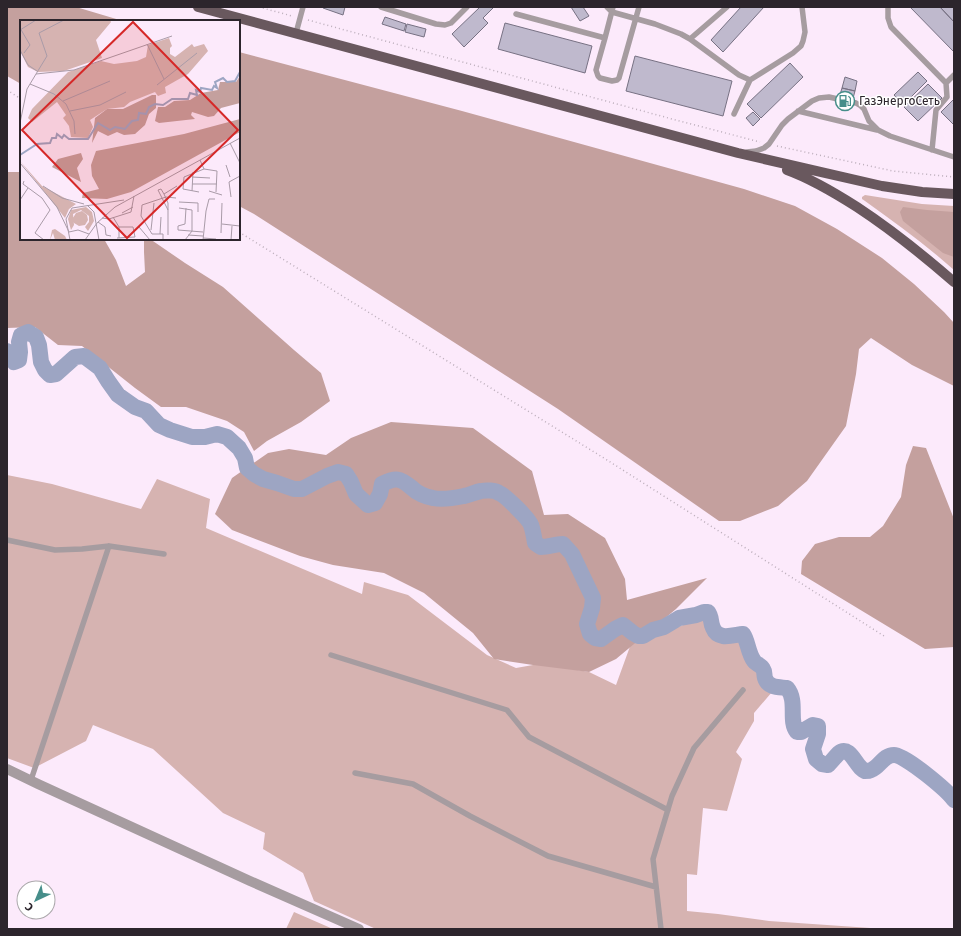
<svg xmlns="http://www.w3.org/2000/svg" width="961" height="936" font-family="'Fira Sans',sans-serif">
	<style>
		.green { fill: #d6b3b1 }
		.forest { fill: #c4a09e }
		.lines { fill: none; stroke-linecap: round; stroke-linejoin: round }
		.river { stroke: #9da5c3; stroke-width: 16 }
		.building { fill: #bfb9cd; stroke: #777183 }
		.path { stroke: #bcaebb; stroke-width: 1.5; stroke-dasharray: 1 3; stroke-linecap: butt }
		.service { stroke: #a69ca0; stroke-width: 5.5 }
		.minor { stroke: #a69ca0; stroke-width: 10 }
		.primary { stroke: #69585e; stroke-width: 10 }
		.labels { text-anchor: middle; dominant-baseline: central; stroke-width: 3; stroke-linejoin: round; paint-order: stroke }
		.poi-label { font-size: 12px; fill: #2c252c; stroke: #fff; text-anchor: start }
		.inset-river { fill: none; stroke: #9da5c3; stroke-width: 2 }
		.inset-road { fill: none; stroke: #a99ba8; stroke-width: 1 }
		.view { fill: #d62828; fill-opacity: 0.15; stroke: #d62828; stroke-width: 2 }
		.inset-edge { fill: none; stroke: #2c252c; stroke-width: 2 }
	</style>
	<rect width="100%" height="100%" fill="#fceafb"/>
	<!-- green -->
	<path class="green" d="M865,195L922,204L954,206V270C926,245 896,223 865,201L862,199V197Z
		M7,475L52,484L141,509L157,479L210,499L206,528L362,594L364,582L408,595L487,655L516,668L533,665H549L589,672L616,685L632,641L652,637L704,617L713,635L720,640H739L746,659L758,672L757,677L772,692L754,713V721L736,752L742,759L727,811L703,808L697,875L687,874V911L718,914L769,921L885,929H376L314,901L303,873L263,849L265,833L223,813L153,749L93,725L86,741L34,768L7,758Z
		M294,912L333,929H286Z"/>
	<!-- forest -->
	<path class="forest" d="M7,7H76L123,21H21V84L7,76Z
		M239,52L462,111L744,189L795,206L837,229L882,258L914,284L944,312L954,323V386L912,365L871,338L859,349L856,374L846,426L807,481L778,506L740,521H719L558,409L254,214L239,206Z
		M7,172H21V239H104L116,260L126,286L145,272L144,252V239H150L185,263L223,287L294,350L321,373L330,401L301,422L267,441L254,451L244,432L227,421L186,407H161L135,388L82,346L58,345L35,327L7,328Z
		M903,207L927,210L954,212V257L943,253L903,221L900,212Z
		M391,422L473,428L532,471L544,515L568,514L605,538L625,579L627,600L707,578L676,609L616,659L589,672L533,665L494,659L473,633L424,593L384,573L333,565L300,556L232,530L215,514L232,478L268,453L289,449L326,455L351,438Z
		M913,446L926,448L954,519V647L925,649L801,574L802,561L815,544L839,537H870L883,526L901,497L906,465Z"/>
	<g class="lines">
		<!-- river -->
		<path class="river" d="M7,351L9,355L14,362L19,360L20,352L19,342L21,335L28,332L36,337L39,345L41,362L45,370L50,375L56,374L75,357L84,356L100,368L108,381L118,395L135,407L146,411L159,425L170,430L192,437H205L217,434L227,437L239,448L245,458L247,468L254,474L263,479L277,483L294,489H302L327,476L338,472L346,474L351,482L356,494L368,505L375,503L380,494L382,484C396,477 400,478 412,488C417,493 426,497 433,498C443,500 454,498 464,496C470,495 475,492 481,491C486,490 495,490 499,493C505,495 529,519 531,525C533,530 534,537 535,543L541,547C549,547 555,544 563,544L572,554L593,598L592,608L587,624L590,634L595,638L601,639L615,629L623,625L633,633L638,636H643L653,630L664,627L679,618L696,615L704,612H708C712,617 710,622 713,628C718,641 733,635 743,634C748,641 748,653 754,661C756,664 761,665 763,669C765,672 764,675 765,678C768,688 779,687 787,688C798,701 788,721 797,732H801L813,725L818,726V734L813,749L816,759L822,764L828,765C832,761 835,757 839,753C848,745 855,762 860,767C861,769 863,770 865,771C867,771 869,771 871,770C880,767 883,755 894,755C905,755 947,790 954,800"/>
	</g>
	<!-- building -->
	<path class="building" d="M323,7H345L343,15L323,8Z
		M480,7H494L483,18L488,23L464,47L452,34Z
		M571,7H583L589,16L580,21Z
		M741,7H764L723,52L711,40Z
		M910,7H940L954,22V50L953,51Z
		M940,7H952L954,9V22Z
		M385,17L406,24L404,31L382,24Z
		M505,23L592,46L585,73L498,49Z
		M407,24L426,29L424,37L405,32Z
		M635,56L732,81L723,116L626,91Z
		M790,63L803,77L761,118L747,104Z
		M918,72L927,81L903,105L894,95Z
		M845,77L857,81L855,91L842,88Z
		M928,84L942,98L918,121L904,107Z
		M842,88L855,91L850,109L837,105Z
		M954,99V125L941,112Z
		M753,112L760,119L753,126L746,118Z"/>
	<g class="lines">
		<!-- path -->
		<path class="path" d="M259,7L292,16
			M308,20L672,119L760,142
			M7,90L21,99
			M777,146L893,171L954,177
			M239,232L607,460L884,636"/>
		<!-- service -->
		<path class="service" d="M381,7L436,24L445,25L451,23L467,7
			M607,7L612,12L655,24L681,34L690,39L739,75L750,80L793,53L801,46L803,41L805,32L802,7
			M888,7V18L891,27L946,83L947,97L936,110L932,150
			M516,14L605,38L613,7
			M296,33L303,7
			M605,38L596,70L598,76L600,78L612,81L617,80L619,78L639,7
			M690,39L727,7
			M946,83L954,75
			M798,111L877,130
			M734,114L750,80
			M747,152L756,151L764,148L769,144L782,125L788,119L812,101L819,98L829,97L856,103L861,106L864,109L869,121L878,130L890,136L954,157
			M7,540L55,550L82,549L109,546L164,554
			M331,655L507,710L529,737L668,810
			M355,773L413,784L470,816L548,856L656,887
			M31,780L109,546
			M661,929L653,859L672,796L694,748L743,690"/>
		<!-- minor -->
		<path class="minor" d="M7,769L38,784L250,881L359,929"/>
		<!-- primary -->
		<path class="primary" d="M198,7L738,153L882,186L922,192L954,194
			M787,170C812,179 835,193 857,207C892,230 923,255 954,282"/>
	</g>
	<!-- icons -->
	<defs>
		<g id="fuel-ring" transform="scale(1)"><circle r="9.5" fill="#fff" stroke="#468e8a" stroke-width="1.5"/><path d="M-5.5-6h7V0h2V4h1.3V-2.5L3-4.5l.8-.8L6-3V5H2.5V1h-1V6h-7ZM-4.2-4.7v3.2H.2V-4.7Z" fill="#468e8a"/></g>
	</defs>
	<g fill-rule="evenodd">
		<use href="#fuel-ring" x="845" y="101"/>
	</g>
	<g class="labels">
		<!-- poi labels -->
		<g class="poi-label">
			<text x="859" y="101">ГазЭнергоСеть</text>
		</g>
	</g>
	<!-- overview -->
	<g transform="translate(20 20)">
		<rect width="220" height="220" fill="#fceafb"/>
		<path d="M0,0H90L91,2L76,20L82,38L44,51L18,52L8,47L0,31ZM149,18L152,26L150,28V34L155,37L172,24L174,27L184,24L188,31L168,54L145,67L146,73L138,76L135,72L110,82L104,87L87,89L70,100L73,107L68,118L51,117L49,106L43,98L46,95L37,82L12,102L8,98L12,89L48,52L81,41L94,44L117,41L126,37L128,25ZM0,141L22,166L56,184L49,189L45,198ZM66,187L72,192L74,201L68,211L65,207L69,202V196L61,190L53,194L54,205L51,210L48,199L51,190ZM62,191L67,195L68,200L65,205L59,206L54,203L53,198L56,193ZM35,209L45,216L47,220H35L33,213L30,220L32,210Z" fill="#d6b3b1"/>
		<path d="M220,56V83L201,88L194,96L188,97L172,92L171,95L175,99L139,103L135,101L138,87H145L154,81L170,80L181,73L198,70L200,62H216ZM132,75H136V88L129,94L125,105L115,114L104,115L97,112L88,116L78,111L72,123L75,98L87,89H103ZM220,99V112L111,172L87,179L62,178L63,173L79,169L72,156L71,145L76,131L164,114ZM61,133L63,139L57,148L61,162L32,147L38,139Z" fill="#c4a09e"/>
		<path class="inset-river" d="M0,135L17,124L30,123L32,118H36L37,114L42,118L44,115L49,119H68L78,103L90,110L95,107L105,109L112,101L118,100L119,93L126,94L129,87L135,84L143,85L152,79H168L170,73L177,75L176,70L180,72L181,68L192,70L194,66L197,68L195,62L203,58L207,62L215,61L220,52"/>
		<path class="inset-road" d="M0,8L10,25L4,33M0,10L16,0M127,24L144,59M0,30L8,45L17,51M16,54L27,36L19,13L44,0M10,64L34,74L46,84L54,101L55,114M137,65L177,33M43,81L90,61M50,91L80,85L106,72M0,103L7,69L16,54L54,50L152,16M210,123L220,143M0,143L37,187L49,212M206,145L210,157M184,149L197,151L196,172M172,157L190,158M4,161L3,164L22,178L30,190L15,213L24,220M172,164H197M23,166L42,178L64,184M172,171L173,152M189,171L202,175M179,172L163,169L164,157L184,149L180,140M144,174L141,169L138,170L148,190M211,177L209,162L220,156M0,180L8,168M159,182L178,183V192M67,185L74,192L79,220M159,188L172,190V211L165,220M166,188L165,204L158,206V210L183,212M102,193L113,187M93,197L99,207V218M82,198L89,199L111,192L114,176M78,202L85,207L86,215L91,216M202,204L220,206M119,207L130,220M131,210L134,183M49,212L58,210L69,214M201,213L202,183M140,214L141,197M148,215V183L144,174L157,166M168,215L183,216M97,218L115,217L113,207H99M183,218L196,219M50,220L46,199L52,188L104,180M65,220L77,203L95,187L220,118M143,220V214H132L121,196L122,185L146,177L156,178M183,220L186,191L189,179H195M211,220L212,206"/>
		<path class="view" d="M113,2L218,110L107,218L2,110Z"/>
		<rect width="220" height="220" class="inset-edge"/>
	</g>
	<!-- border -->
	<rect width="961" height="936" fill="none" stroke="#2c252c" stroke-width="16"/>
	<!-- north arrow -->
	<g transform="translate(36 900) rotate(224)"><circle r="19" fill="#ffffff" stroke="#aba8ab"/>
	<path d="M0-3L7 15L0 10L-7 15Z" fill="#468e8a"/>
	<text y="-6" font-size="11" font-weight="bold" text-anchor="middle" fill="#2c252c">С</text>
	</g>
</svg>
